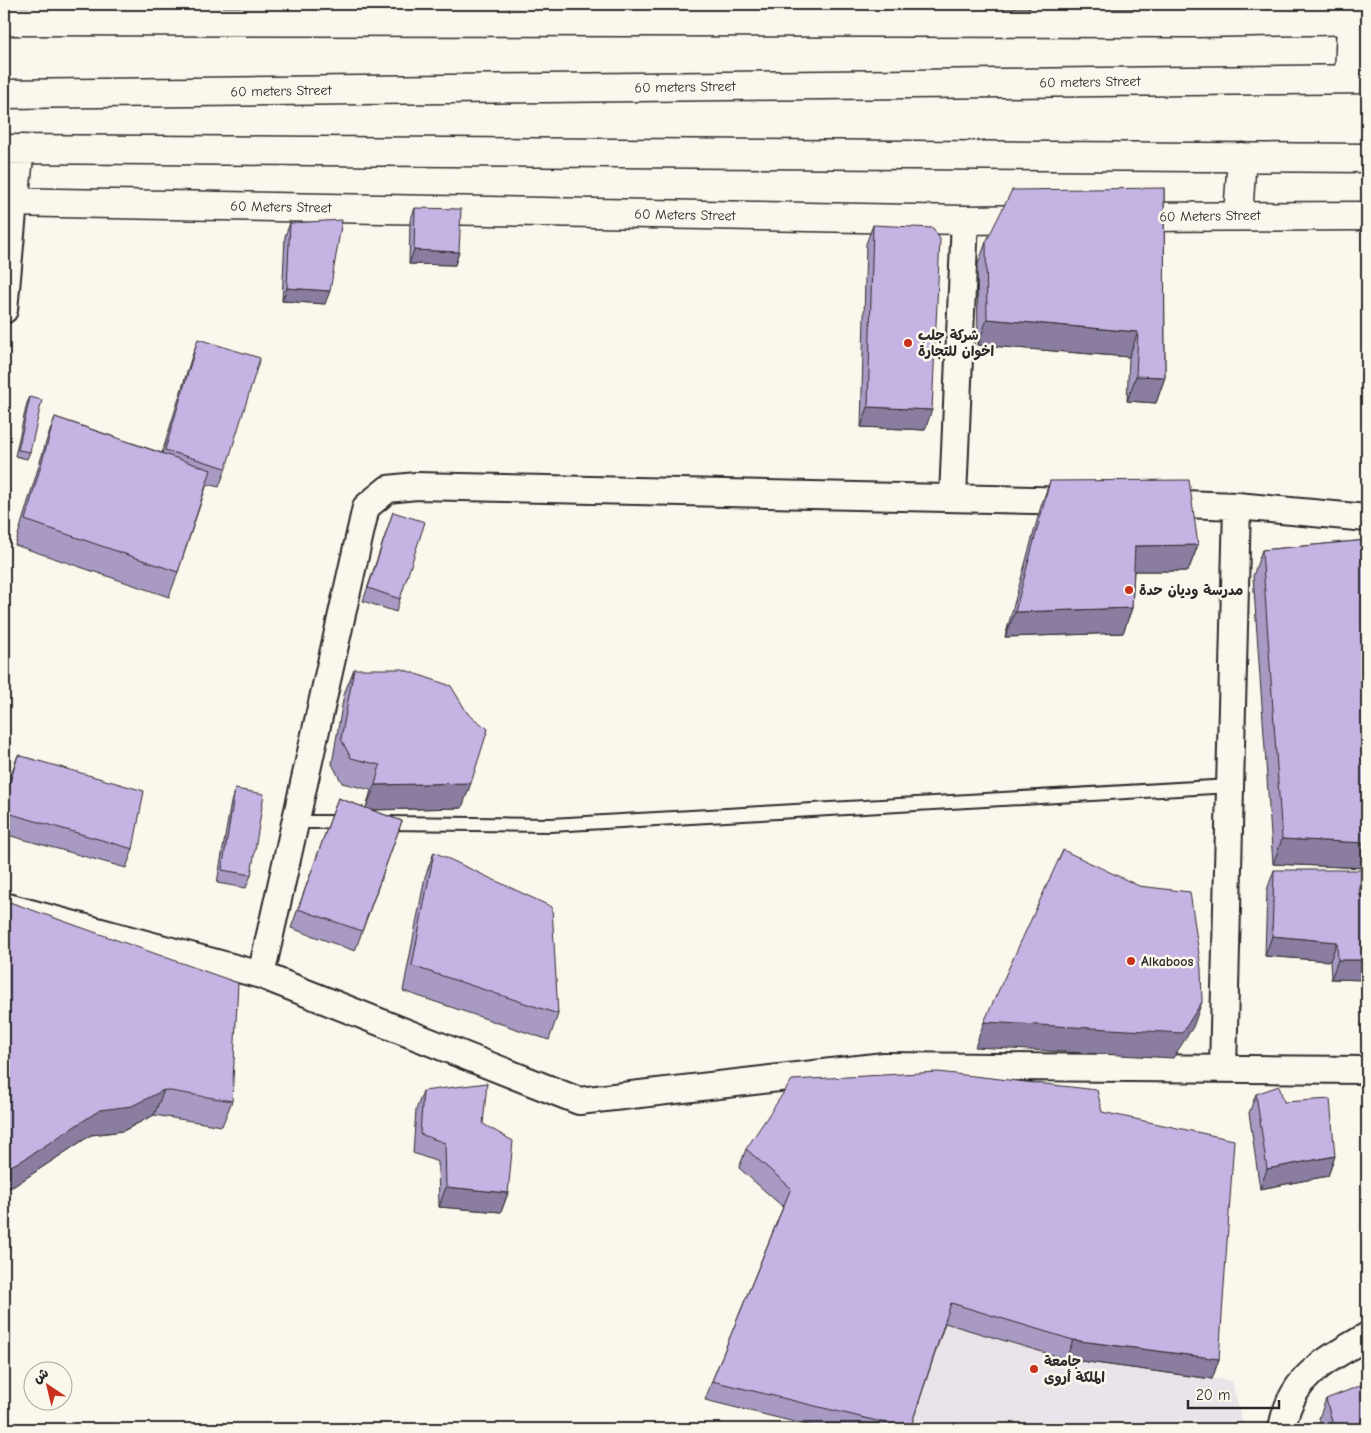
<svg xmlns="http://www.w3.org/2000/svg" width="1371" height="1433" font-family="'Comic Neue','Playpen Sans Arabic',sans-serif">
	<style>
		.built { fill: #ebe3ea }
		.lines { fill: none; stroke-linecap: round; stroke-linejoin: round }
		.lane-casing { stroke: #2b2b2b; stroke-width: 16 }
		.street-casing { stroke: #2b2b2b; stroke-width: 30 }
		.primary-casing { stroke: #2b2b2b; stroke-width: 31 }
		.highway-casing { stroke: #2b2b2b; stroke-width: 31 }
		.lane { stroke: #fbf7ec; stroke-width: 12 }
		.street { stroke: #fbf7ec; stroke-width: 26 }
		.primary { stroke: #fbf7ec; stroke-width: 28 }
		.highway { stroke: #fbf7ec; stroke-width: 28 }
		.wall { fill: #a99ac4; stroke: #2b2b2b }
		.shaded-wall { fill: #8a7da0; stroke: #2b2b2b }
		.building { fill: #c5b3e4; stroke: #2b2b2b }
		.poi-dot { fill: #c8321e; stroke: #fbf7ec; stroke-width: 2 }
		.labels { text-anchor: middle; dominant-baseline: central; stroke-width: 5; stroke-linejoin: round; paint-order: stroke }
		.street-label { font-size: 14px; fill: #2b2b2b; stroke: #fbf7ec }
		.poi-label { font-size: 14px; font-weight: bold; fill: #2b2b2b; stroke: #fbf7ec; text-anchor: start }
	</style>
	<rect width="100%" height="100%" fill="#fbf7ec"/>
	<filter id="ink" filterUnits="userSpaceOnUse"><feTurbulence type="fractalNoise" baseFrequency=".02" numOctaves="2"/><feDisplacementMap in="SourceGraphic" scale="10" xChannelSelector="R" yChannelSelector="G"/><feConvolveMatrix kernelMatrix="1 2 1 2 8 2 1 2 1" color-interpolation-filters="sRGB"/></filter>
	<g filter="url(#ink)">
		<!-- built -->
		<path class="built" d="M944,1322L1066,1359L1232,1381L1244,1429H909Z"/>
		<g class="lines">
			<!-- lane casing -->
			<g class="lane-casing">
				<path id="lane" d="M1034,23L1037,4
					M294,822H346
					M386,823L551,825L1230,786"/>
			</g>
			<!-- street casing -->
			<g class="street-casing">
				<path id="street" d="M1196,23L1198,4
					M4,310L14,202
					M953,497L965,220
					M1156,503L1237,506L1367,518
					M4,906L261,975L579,1101L884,1066L1367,1070
					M261,975L366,507L388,489L416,486L1077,501
					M1223,1069L1237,506
					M1282,1429C1291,1375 1325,1362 1367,1336"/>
			</g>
			<!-- primary casing -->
			<g class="primary-casing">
				<path id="primary" d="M4,21L1196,23L1367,20
					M4,202L965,220L1035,219
					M1128,217L1367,216"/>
			</g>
			<!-- highway casing -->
			<g class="highway-casing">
				<path id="highway" d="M1349,79L1351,20
					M4,94L1367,79
					M4,149L1367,158
					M14,202L20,149
					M1238,216L1242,157"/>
			</g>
			<!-- lane -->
			<use href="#lane" class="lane"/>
			<!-- street -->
			<use href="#street" class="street"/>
			<!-- primary -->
			<use href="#primary" class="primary"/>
			<!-- highway -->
			<use href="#highway" class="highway"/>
		</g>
		<!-- wall -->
		<path class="wall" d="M1164,188L1165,377L1156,403L1127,401L1129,357L978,345L977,267L986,242Z
			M415,208L459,252L455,265L409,264L410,221Z
			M290,223L325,304L282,301L285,236Z
			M873,225L925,430L861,427L866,244Z
			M198,339L226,468L219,487L207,484L178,572L169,597L15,545L46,442L55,417L162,453L191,359Z
			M30,397V452L27,459L15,456L27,403Z
			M1050,481L1198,545L1188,571H1134L1132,608L1123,633L1005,637L1041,506Z
			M393,512L400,599L396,612L363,601Z
			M1367,540V868L1273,864L1253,576L1262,550Z
			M354,669L462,808L372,810L402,821L355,951L291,928L338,798L366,808L371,790L342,783L332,764L344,694Z
			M18,755L133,849L126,868L4,834V799L11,774Z
			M235,789L251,875L246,888L217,883L231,802Z
			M434,852L558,1014L549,1040L403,991L425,877Z
			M1274,870L1359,895L1367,894V980L1331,979L1330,961L1265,956L1267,890Z
			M4,900L232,1101L222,1126L154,1115L123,1131L91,1135L14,1186L4,1190Z
			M423,1091L483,1124L508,1193L501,1212L439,1207L438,1162L413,1153L416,1110Z
			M1256,1094L1284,1102L1335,1156L1328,1176L1260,1189L1249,1113Z
			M1102,1112L1219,1359L1212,1379L1066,1359L945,1323L910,1429H823L705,1400L712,1381L783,1207L739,1168L746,1149Z
			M1326,1399L1367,1429H1322L1319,1418Z"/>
		<!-- shaded-wall -->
		<path class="shaded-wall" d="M414,250L459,252L455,265L409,264Z
			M287,288L330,291L325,304L282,301Z
			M987,319L1138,332L1129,357L978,345Z
			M1136,376L1165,377L1156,403L1127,401Z
			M868,407L932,410L925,430L861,427Z
			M1198,545L1188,571H1126L1135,546Z
			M1132,608L1123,633L1005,637L1015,612Z
			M471,783L462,808L365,810L375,785Z
			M1282,839L1367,843V868L1273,864Z
			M1272,936L1337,942L1330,961L1265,956Z
			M1338,960H1367V980L1331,979Z
			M1202,1002L1193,1027L1173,1058L975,1047L984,1022Z
			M164,1090L154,1115L123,1131L91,1135L14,1186L4,1190V1169L100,1110Z
			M1335,1156L1328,1176L1260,1189L1267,1169Z
			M446,1187L508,1193L501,1212L439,1207Z
			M1073,1340L1219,1359L1212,1379L1066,1359Z"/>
		<!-- building -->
		<path class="building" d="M1164,188L1165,377L1136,376L1138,332L987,319L986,242L1012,190Z
			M415,208L461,209L459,252L414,250Z
			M342,220L330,291L287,288L290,223Z
			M873,225L933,228L940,239L932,410L868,407Z
			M198,339L260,358L226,468L165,450Z
			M30,397L42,400L30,452L18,450Z
			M55,417L211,470L178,572L25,520Z
			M1189,480L1198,545L1135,546L1132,608L1015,612L1050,481Z
			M393,512L425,522L400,599L368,588Z
			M1367,540V843L1282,839L1262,550Z
			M354,669H402L451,686L468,714L488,729L471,783L375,785L380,765L351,758L341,739Z
			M18,755L144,791L133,849L4,812V803Z
			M235,789L264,794L251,875L222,870Z
			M338,798L402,821L362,931L298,909Z
			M1063,850L1139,886L1190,892L1201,968L1202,1002L1182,1033L984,1022Z
			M434,852L552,907L558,1014L412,966Z
			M1274,870H1362L1359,895L1367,894V960H1338L1337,942L1272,936Z
			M4,900L238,983L232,1101L164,1090L132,1106L100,1110L23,1160L4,1169Z
			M938,1072L1097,1090L1102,1112L1234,1140L1219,1359L1073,1340L951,1303L910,1429L712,1381L791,1188L746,1149L792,1080Z
			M487,1083L483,1124L513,1141L508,1193L446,1187L445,1143L420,1134L423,1091Z
			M1279,1086L1284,1102L1330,1099L1335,1156L1267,1169L1256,1094Z
			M1367,1383V1429H1334L1326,1399Z"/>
	</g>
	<!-- markers -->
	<g class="poi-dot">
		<circle cx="908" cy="343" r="5"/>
		<circle cx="1129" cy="590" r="5"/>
		<circle cx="1131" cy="961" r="5"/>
		<circle cx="1034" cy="1369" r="5"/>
	</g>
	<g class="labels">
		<!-- street labels -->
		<g class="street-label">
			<text transform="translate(1090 82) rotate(-1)">60 meters Street</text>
			<text transform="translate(685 87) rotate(-1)">60 meters Street</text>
			<text transform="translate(281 91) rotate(-1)">60 meters Street</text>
			<text transform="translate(281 207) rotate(1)">60 Meters Street</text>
			<text transform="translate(685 215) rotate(1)">60 Meters Street</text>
			<text transform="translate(1210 216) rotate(-1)">60 Meters Street</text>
		</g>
		<!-- poi labels -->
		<g class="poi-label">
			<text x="918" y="335">شركة جلب<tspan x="918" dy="16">اخوان للتجارة</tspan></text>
			<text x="1139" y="590">مدرسة وديان حدة</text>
			<text x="1141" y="961">Alkaboos</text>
			<text x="1044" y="1361">جامعة<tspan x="1044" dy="16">الملكة أروى</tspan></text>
		</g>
	</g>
	<!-- margin -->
	<rect width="1371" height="1433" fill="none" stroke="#fbf7ec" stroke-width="20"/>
	<rect x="10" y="10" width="1351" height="1413" fill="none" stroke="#2b2b2b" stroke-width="2" filter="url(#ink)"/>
	<!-- north arrow -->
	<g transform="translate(48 1386) rotate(325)"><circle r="24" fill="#fbf7ec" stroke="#a8a59f"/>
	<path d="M0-4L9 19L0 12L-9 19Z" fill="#c8321e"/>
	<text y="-8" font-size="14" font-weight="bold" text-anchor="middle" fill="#2b2b2b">ش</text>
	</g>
	<!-- scale -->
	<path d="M1188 1400v8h91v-8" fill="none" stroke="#2b2b2b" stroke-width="2.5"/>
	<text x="1196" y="1400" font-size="15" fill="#2b2b2b" stroke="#fbf7ec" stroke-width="4" paint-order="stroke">20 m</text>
</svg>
